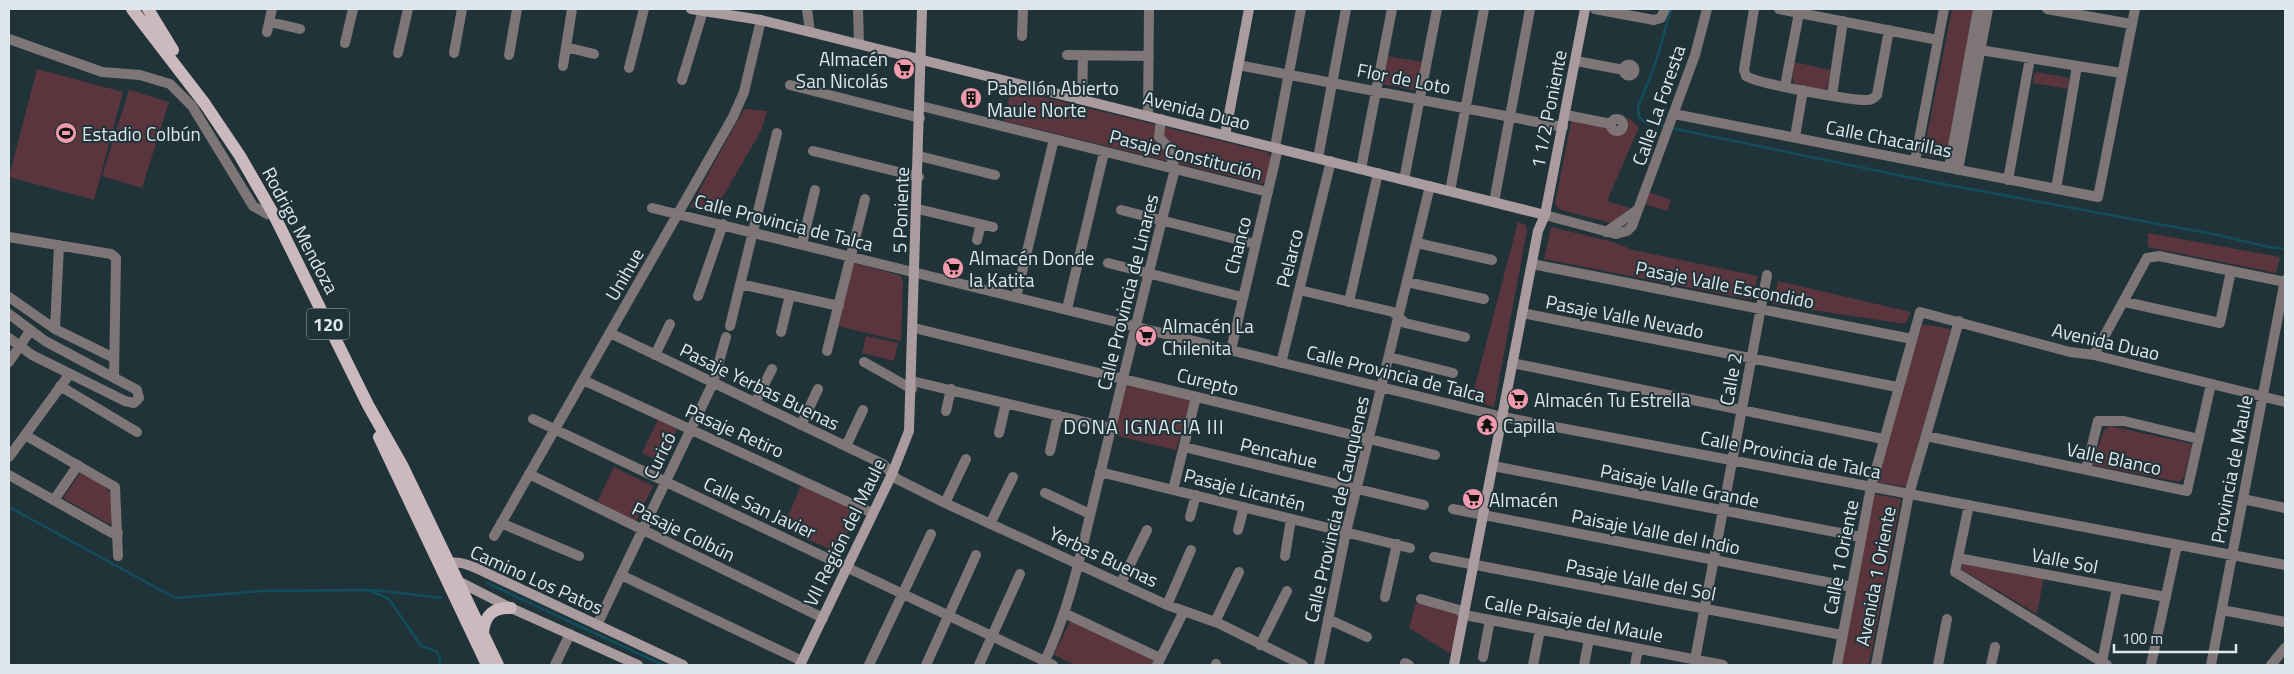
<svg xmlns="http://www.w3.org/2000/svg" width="2294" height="674" font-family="'Titillium Web',sans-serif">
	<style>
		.green { fill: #5a353d }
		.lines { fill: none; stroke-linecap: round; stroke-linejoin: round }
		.stream { stroke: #124d5d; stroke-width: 2.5 }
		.street { stroke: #7e7576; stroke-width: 10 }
		.secondary { stroke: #aa9b9e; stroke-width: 10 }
		.primary { stroke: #ccb9bd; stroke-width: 12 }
		.labels { text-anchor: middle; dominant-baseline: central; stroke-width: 4; stroke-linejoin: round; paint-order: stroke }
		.shield { fill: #203339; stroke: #a4b2b6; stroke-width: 1 }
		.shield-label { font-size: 18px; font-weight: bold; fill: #dde8ec }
		.poi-label { font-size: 19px; fill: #dde8ec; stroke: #203339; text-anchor: start }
		.street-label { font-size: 19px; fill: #dde8ec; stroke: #203339 }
		.neighbourhood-label { font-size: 20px; letter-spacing: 1px; fill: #dde8ec; stroke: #203339 }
	</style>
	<rect width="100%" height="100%" fill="#203339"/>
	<!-- green -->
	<path class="green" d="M1952,9H1973L1947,150L1943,158L1927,156L1924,151Z
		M1387,56L1423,62L1418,91L1382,84Z
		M1794,62L1831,70L1827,88L1823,90L1794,83L1792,77Z
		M37,69L123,92L94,200L9,177Z
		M2037,72L2069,78L2068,89L2033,83L2034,74Z
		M1011,89L1269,153L1272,161L1267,181L1262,184L1004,121Z
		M129,90L169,102L142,188L102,176Z
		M744,109L767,111L761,131L713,213L690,207Z
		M1572,117L1610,126L1612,130C1623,132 1627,127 1627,117L1639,127L1607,201L1630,208L1611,223L1561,210L1555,204Z
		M1646,191L1671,200L1667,211L1641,203Z
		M1518,222L1526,225L1527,230L1494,407L1471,401Z
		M1551,227L1613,242L1633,250L1758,276L1752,300L1544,259Z
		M2148,233L2280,257L2276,273L2148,247Z
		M853,263L899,275L903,279L901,341L837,326Z
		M1778,281L1911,312L1905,324L1773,304Z
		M1922,324L1951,329L1906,487L1876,482Z
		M866,336L898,343L894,361L862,353Z
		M1127,382L1191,398L1176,450L1113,435Z
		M658,420L677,429L661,462L642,453Z
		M2110,426L2192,444L2184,477L2180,482L2092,465L2104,430Z
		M614,467L653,486L636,521L597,502Z
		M81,472C111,490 112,485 112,522L109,524L63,498Z
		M801,486L858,511L838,553L783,528Z
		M1874,494L1901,499L1869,665H1841Z
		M1964,562L2044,576L2037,614L1961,569Z
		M1416,603L1460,613L1451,654L1409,628Z
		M1070,621L1155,661L1153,665H1075L1054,655Z"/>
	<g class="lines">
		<!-- stream -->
		<path class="stream" d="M1666,126L1644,122L1639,117L1638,107L1655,65L1671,9
			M1671,128L1927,181L2218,235L2269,247L2285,249
			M9,507L175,598L262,591L369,590L389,599L421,646L436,651L440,658L439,665
			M487,583L663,665
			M374,590L442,598"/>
		<!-- street -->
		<path class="street" d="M807,9L810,32
			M858,9L859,44
			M1595,9L1654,20L1661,18L1665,9
			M1754,9L1744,70L1746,76C1755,83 1853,101 1867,100C1872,100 1874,98 1877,95L1889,30
			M1779,9L1938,40
			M2047,9L2131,24
			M270,22L300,29
			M267,32L272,9
			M1022,36L1023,9
			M9,39L102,72L140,75L170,84L192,106L253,206L267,214L274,215
			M345,43L353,9
			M566,47L594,54
			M1980,50L2121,73
			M398,53L408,9
			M454,53L462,9
			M509,55L517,9
			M1067,55L1149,56
			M1576,61L1624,70
			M1623.5 70a5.5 5.5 0 1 1 11 0a5.5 5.5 0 1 1-11 0Z
			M1238,65L1563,127
			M563,66L572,9
			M629,68L644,9
			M682,80L703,11
			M790,85L920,118
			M1785,86L1799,13
			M1832,95L1843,21
			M1082,99L1083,55
			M921,106L1268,192
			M1674,114L2098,197L2135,9
			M1566,115L1611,124
			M1148,116L1149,9
			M1611 125a6 6 0 1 1 12 0a6 6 0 1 1-12 0Z
			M1795,137L1803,90
			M1275,147L1301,9
			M813,151L919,177
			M919,156L995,175
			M1318,158L1346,9
			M1915,161L1944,9
			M1949,168L1978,9
			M1361,169L1392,9
			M1958,170L1988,9
			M1404,180L1437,9
			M2008,180L2030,58
			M2056,189L2077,66
			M1450,191L1484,9
			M1494,202L1530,9
			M652,208L1503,417L2285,565
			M918,209L993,227
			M1121,210L1255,244
			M1545,215L1616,234L1627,231L1632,226L1695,55L1707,9
			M1606,232L1637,210
			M9,237L111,254L116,258L114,377
			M977,240L981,224
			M1417,243L1492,260
			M802,244L815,190
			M1108,263L1242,297
			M1532,264L1912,339
			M1407,282L1484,299
			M740,284L839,306
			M1299,290L1393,312L1405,323L1465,337
			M698,296L723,224
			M9,297L55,329L114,358
			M1016,297L1054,139
			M1349,302L1378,173
			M2125,302L2220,323L2231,271
			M1067,309L1104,152
			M1522,313L1897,387
			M9,314L45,341L137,390L139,398L134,403L125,401L32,355L9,338
			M730,326L777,133
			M914,328L1435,455
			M55,329L59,245
			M781,332L790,295
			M610,333L883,464L897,479L945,503L1167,605L1218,623L1303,665
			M1231,350L1278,148
			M827,351L865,199
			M655,355L670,324
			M2094,355L2147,258L2159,256L2285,282
			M1389,357L1453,373
			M9,362L30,331
			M864,362L912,389
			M1281,363L1331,161
			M1512,363L1883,439
			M583,380L872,513
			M912,381L1111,428
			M60,386L137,432
			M755,403L772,369
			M946,411L951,389
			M533,419L1053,665
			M801,425L818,389
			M999,433L1006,403
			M25,435L115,487L118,556
			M1926,436L2187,491L2211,384
			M846,446L863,410
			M1184,447L1424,505
			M1050,451L1058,415
			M9,457L69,375
			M1493,466L1861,537
			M2086,470L2098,421H2124L2199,439
			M1100,472L1410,548
			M529,474L823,618
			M9,475L112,533H118
			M1173,490L1196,397
			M1045,493L1090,514
			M2243,499L2285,508
			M54,500L78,465
			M945,503L966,459
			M1969,505L1955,572L2107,665
			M1453,509L1852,587
			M1190,517L1196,495
			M501,523L579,556
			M990,524L1013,477
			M1238,530L1244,507
			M494,536L733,117L744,92L761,20
			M1285,556L1291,519
			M1434,557L1842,635
			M1958,558L2166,597
			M621,575L802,661
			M1121,583L1147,530
			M1385,597L1397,544
			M1421,599L1459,610L1465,615L1723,665
			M1167,605L1191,550
			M2222,610L2285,622
			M1064,613L1160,658
			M1328,619L1367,637
			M1215,622L1239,572
			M597,625L713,383L726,337
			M1260,645L1287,591
			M1483,657L1490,620
			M2102,662L2117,588
			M1405,663L1409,665
			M555,665L570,634
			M869,665L931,534
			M926,665L976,555
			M979,665L1020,574
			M1043,665C1073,603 1084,537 1101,470C1125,370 1149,269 1175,169L1168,147L1159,137L1161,119
			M1157,665L1184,611
			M1216,665V664
			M1319,665L1346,532L1430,186
			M1533,665L1540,630
			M1584,665L1589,639
			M1635,665L1638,649
			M1694,665L1767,275
			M1837,665L1871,487L1920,312L2070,352L2094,355L2285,402
			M1876,665L1909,494L1959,321
			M1938,665L1947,619
			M1991,665L1995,647
			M2151,665L2177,545
			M2211,665L2285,280
			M2271,665L2285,648"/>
		<!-- secondary -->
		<path class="secondary" d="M691,9L761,20L810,32L1545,215
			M1225,135L1249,9
			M444,566C453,559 466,564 476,568L683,665
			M456,580L511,608L638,665
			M800,665L892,474L909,431L922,9
			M1454,665L1538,231L1545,215L1585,9"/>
		<!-- primary -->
		<path class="primary" d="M132,9L205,104L240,156L274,215L368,405L403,467L498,665
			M148,9L173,50
			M379,437L487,665
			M483,632C485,615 493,607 511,608"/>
	</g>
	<!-- icons -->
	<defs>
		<g id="supermarket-disc" transform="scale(1.125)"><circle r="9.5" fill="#f29aad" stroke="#203339"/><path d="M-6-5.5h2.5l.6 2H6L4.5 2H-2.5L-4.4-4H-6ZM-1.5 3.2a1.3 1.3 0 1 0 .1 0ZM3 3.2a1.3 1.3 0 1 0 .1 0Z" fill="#111"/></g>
		<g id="building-disc" transform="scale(1.125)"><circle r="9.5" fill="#f29aad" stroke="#203339"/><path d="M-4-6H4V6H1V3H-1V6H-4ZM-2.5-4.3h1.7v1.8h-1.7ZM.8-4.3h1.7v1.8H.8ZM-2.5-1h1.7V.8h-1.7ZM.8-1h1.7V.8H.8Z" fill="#111"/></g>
		<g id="stadium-disc" transform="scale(1.125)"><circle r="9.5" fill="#f29aad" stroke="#203339"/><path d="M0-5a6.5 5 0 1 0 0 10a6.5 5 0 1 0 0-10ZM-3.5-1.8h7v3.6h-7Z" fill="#111"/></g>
		<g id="temple-disc" transform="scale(1.125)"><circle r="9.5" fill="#f29aad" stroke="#203339"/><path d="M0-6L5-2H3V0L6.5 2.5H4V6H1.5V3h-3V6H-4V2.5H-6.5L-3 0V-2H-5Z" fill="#111"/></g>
	</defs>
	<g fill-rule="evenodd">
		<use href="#supermarket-disc" x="904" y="69"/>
		<use href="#building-disc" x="971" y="98"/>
		<use href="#stadium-disc" x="66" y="133"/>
		<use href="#supermarket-disc" x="953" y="268"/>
		<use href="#supermarket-disc" x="1146" y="336"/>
		<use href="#supermarket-disc" x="1518" y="399"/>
		<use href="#temple-disc" x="1487" y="425"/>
		<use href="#supermarket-disc" x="1473" y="499"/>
	</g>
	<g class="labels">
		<!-- shield labels -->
		<rect class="shield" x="307" y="308.5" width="42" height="31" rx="4"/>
		<g class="shield-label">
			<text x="328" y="324">120</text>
		</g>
		<!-- poi labels -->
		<g class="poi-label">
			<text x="888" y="58" text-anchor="end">Almacén<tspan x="888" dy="22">San Nicolás</tspan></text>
			<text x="987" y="87">Pabellón Abierto<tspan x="987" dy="22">Maule Norte</tspan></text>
			<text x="82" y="133">Estadio Colbún</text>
			<text x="969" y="257">Almacén Donde<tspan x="969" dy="22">la Katita</tspan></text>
			<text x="1162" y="325">Almacén La<tspan x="1162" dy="22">Chilenita</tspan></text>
			<text x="1534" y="399">Almacén Tu Estrella</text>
			<text x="1503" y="425">Capilla</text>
			<text x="1489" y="499">Almacén</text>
		</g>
		<!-- street labels -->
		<g class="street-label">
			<text transform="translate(1404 78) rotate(11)">Flor de Loto</text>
			<text transform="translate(1658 105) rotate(-71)">Calle La Foresta</text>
			<text transform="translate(1548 109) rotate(-79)">1 1/2 Poniente</text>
			<text transform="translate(1197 110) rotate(14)">Avenida Duao</text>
			<text transform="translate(1889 138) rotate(11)">Calle Chacarillas</text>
			<text transform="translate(1186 154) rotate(14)">Pasaje Constitución</text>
			<text transform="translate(900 210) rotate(-88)">5 Poniente</text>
			<text transform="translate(784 222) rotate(14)">Calle Provincia de Talca</text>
			<text transform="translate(301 230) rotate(62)">Rodrigo Mendoza</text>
			<text transform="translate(1237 245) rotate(-76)">Chanco</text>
			<text transform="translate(1289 258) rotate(-76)">Pelarco</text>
			<text transform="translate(624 274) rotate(-60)">Unihue</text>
			<text transform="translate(1725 284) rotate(11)">Pasaje Valle Escondido</text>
			<text transform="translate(1127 292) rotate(-76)">Calle Provincia de Linares</text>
			<text transform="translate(1625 316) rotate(11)">Pasaje Valle Nevado</text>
			<text transform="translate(2106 341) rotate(13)">Avenida Duao</text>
			<text transform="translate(1396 373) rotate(14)">Calle Provincia de Talca</text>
			<text transform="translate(1730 379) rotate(-80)">Calle 2</text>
			<text transform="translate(1208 381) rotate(14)">Curepto</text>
			<text transform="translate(760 386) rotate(26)">Pasaje Yerbas Buenas</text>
			<text transform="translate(735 430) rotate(24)">Pasaje Retiro</text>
			<text transform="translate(1279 452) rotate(13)">Pencahue</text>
			<text transform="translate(1791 454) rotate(11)">Calle Provincia de Talca</text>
			<text transform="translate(659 455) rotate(-64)">Curicó</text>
			<text transform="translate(2114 458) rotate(12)">Valle Blanco</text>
			<text transform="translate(2231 469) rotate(-79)">Provincia de Maule</text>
			<text transform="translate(1680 485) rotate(11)">Paisaje Valle Grande</text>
			<text transform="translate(1245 489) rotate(14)">Pasaje Licantén</text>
			<text transform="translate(760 507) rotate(25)">Calle San Javier</text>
			<text transform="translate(1336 509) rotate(-77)">Calle Provincia de Cauquenes</text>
			<text transform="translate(684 531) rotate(26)">Pasaje Colbún</text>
			<text transform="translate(1656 531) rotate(11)">Paisaje Valle del Indio</text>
			<text transform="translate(844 532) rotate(-64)">VII Región del Maule</text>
			<text transform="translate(1104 556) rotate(25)">Yerbas Buenas</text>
			<text transform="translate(1840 557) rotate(-79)">Calle 1 Oriente</text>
			<text transform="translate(2065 560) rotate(11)">Valle Sol</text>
			<text transform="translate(1875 576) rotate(-79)">Avenida 1 Oriente</text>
			<text transform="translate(537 579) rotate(24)">Camino Los Patos</text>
			<text transform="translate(1641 579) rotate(11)">Pasaje Valle del Sol</text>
			<text transform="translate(1574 618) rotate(11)">Calle Paisaje del Maule</text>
		</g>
		<!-- neighbourhood labels -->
		<g class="neighbourhood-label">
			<text x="1144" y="426">DONA IGNACIA III</text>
		</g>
	</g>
	<!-- border -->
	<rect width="2294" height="674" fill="none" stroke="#dde8ec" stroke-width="20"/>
	<!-- scale -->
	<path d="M2114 644v8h122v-8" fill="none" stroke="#dde8ec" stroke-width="2.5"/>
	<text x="2122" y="644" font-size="15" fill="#dde8ec" stroke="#203339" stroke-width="4" paint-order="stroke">100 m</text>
</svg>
